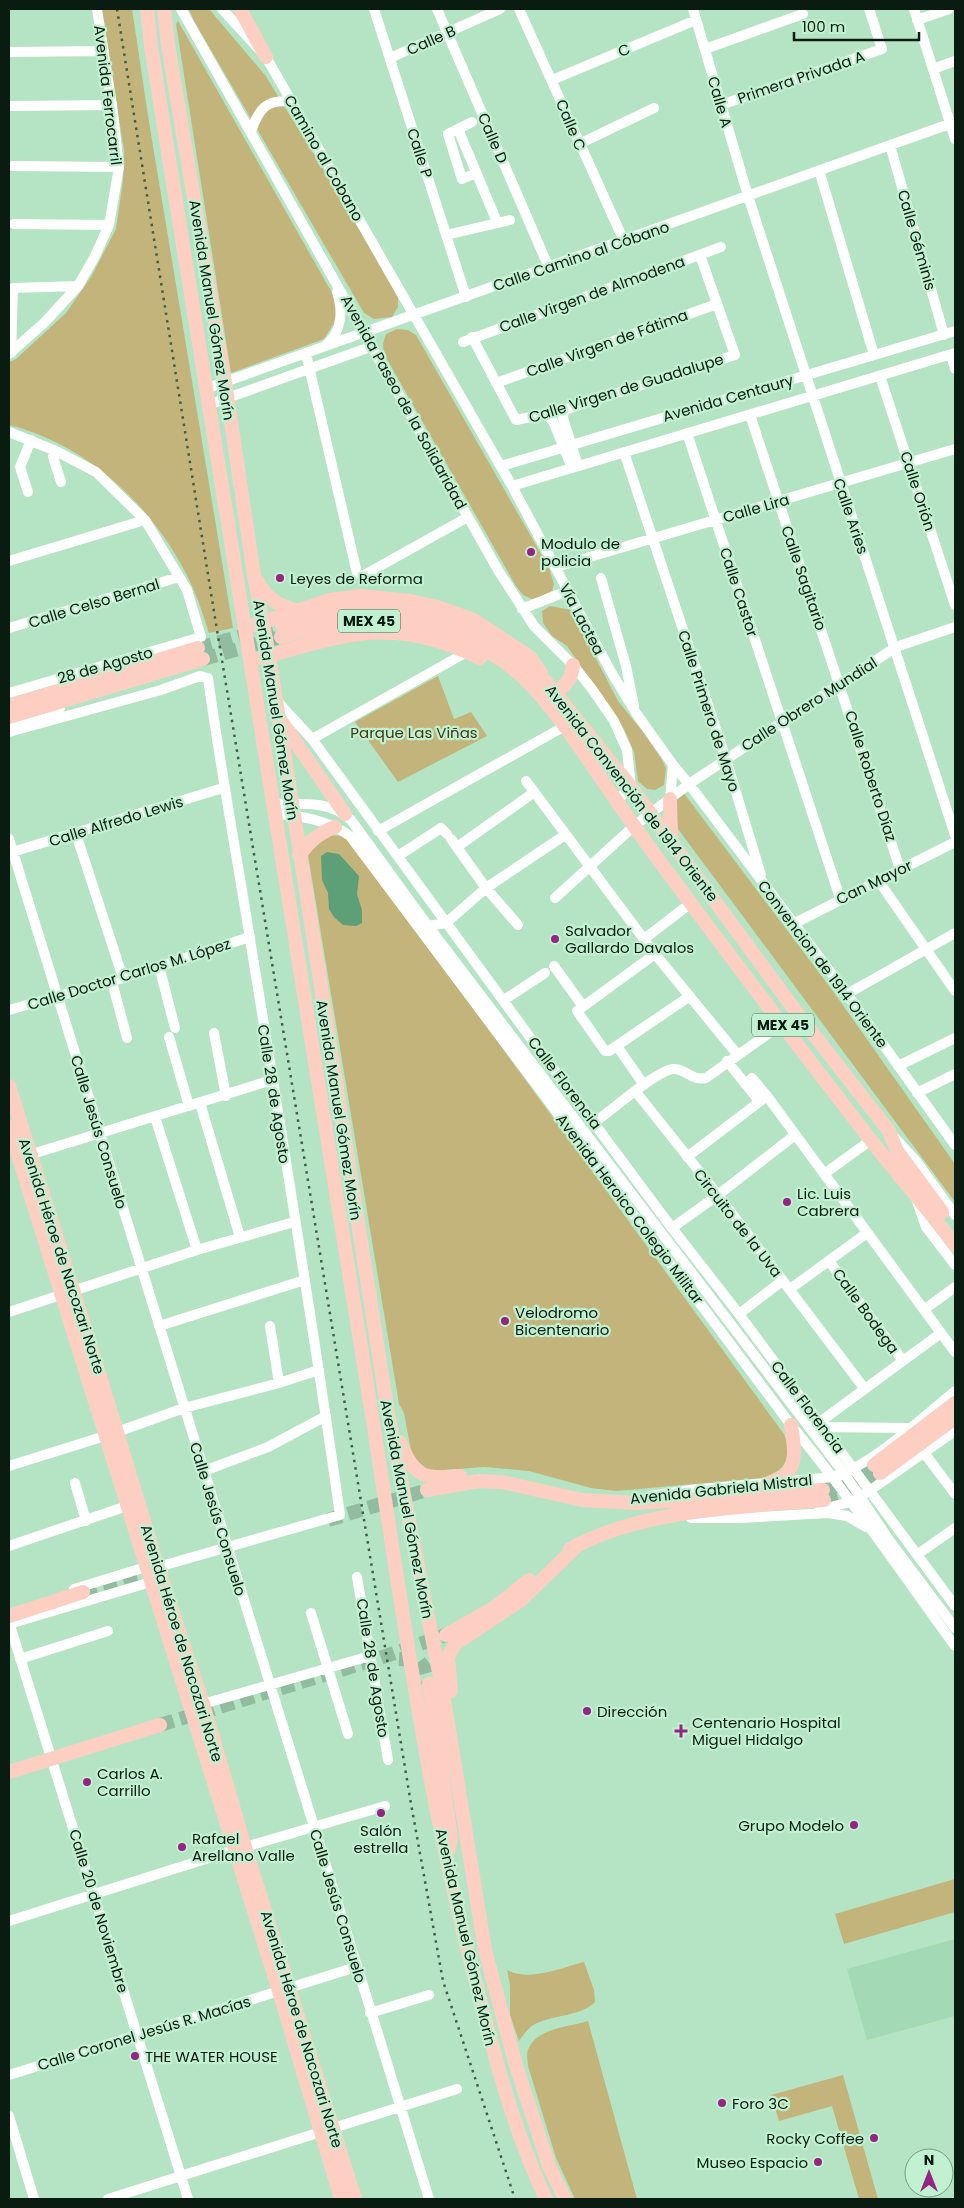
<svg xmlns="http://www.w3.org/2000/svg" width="964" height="2208" font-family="Poppins,sans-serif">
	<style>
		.built { fill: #a3d9b5 }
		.green { fill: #c3b47b }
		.water { fill: #5d9f76 }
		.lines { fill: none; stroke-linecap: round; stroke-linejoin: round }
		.major-tunnel { stroke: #92bc9f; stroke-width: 14; stroke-dasharray: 14 7; stroke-linecap: butt }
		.minor { stroke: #fff; stroke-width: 10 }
		.major { stroke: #fdcfc3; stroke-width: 14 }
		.rail { stroke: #415d4b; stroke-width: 2.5; stroke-dasharray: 2.5 5; stroke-linecap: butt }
		.poi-dot { fill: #952483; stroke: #c1f1d0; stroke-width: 2 }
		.labels { text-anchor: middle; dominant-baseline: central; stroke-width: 4.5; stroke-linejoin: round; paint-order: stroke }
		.shield { fill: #c1f1d0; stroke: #415c4a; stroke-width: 1 }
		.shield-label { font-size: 14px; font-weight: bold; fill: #0a1c11 }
		.street-label { font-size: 15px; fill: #0a1c11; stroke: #c1f1d0 }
		.poi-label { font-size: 15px; fill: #0a1c11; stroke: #c1f1d0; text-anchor: start }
		.park-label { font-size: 15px; fill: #413919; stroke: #c1f1d0 }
	</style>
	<rect width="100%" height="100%" fill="#b4e4c3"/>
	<!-- built -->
	<path class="built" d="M955,1939V2016L867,2040L847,1969Z"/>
	<!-- green -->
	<path class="green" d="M101,9H132L149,122L233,628L209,633C204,618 199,601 192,586C158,511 90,445 9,425V362L16,359L66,313L91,277L116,229L123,181L124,150Z
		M189,9H209L265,75L349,211L398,298V307L392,317L374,319L364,313L194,21Z
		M178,21L336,300L337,312L334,323L324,339L231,373L176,24Z
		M397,329L408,330L416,335L549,568L554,584L552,591L534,600L523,595L516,586L384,354L383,344L386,334Z
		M550,606L571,610L618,701L643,732L661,758L666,768L664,785L655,790L647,789L638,781L634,752L624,729L567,646L552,636L543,623L542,611Z
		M438,676L454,719L471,712L487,736L398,782L355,722Z
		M683,792L835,994L955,1164V1202L678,829L674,799Z
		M331,835L348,837L784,1434C793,1456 786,1471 763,1478L616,1491L591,1488L529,1471L485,1467L429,1471L412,1456L404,1413L399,1404L308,855L319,842Z
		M955,1879V1912L844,1944L835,1914Z
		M584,1962L594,1990L595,2002C582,2016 553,2015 535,2024C529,2027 523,2035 519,2041L510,2015V1985L507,1970C530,1982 560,1968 584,1962Z
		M588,2021L637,2199H575L556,2158L528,2066C528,2061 526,2054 528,2050C536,2028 569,2027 588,2021Z
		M843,2075L878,2199H859L832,2106L779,2121L771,2095Z"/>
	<!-- water -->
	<path class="water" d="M327,852L339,854L359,876L357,894L362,910V923L356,926L343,925L334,917L329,909L328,893L322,880L321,856Z"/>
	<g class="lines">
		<!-- major-tunnel -->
		<path class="major-tunnel" d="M198,648L282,625
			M203,659L281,637
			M823,1490L851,1481L874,1465
			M824,1500L850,1493L880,1473
			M328,1520L427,1490
			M83,1592L159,1571
			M399,1659L418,1660L425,1669L429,1684
			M160,1725L380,1658L446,1635"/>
		<!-- minor -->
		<path class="minor" d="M181,9L498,570L534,626L573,665L592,689L614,721L627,750L631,787L617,800
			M222,9L266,57L512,486L610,670L636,713L673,765L689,784L847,994L955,1145
			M374,9L466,297
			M437,9L549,268
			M519,9L624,241
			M693,9L748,196L955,835
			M914,9L955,139
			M917,20L949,9
			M705,49L803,14
			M9,52L104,51
			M390,58L500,9
			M933,69L955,61
			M552,80L696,20
			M721,105L882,49L869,9
			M9,106L112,105
			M472,122L448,134L462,179L476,173
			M458,129L497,222
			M251,132C258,110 266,98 292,102
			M579,144L654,108
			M890,145L944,335
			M13,166L119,167
			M819,170L874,355
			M14,224L109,225
			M446,235L510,220
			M472,337L516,420L564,410L735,355L700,255
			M463,342L721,247
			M326,345C342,331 343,311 337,292
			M11,353L13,288L78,286
			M9,354L45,322L78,286L95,256L109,225L119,167L112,105L97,9
			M306,354L357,573L364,575L468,517
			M951,355L955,369
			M880,376L955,605
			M496,383L717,304
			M205,389L955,122
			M208,405L373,346
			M564,410L563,418L578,466
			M546,415L553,421L572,468
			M750,415L900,869
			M9,432L56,451L96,472L145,520L187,590L201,637L9,693
			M687,433L840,898
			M56,451L53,457L61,482
			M624,452L726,759L761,875
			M501,466L955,331
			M512,486L955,353
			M28,492L20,467L31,440
			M9,561L145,520
			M556,567L955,449
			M601,578L626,666L634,706
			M522,609L567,591
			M9,628L179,577
			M275,699L312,739L532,1040L672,1228L739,1314L955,1606
			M10,725L60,708
			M9,732L161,690L200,676L208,678C220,765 236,852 250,939C281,1130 313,1322 340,1515L158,1567
			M312,739L467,652
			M526,781L655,954L737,1054
			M670,799L673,765
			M273,804C299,804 331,800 351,820L428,926L844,1473L889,1540L955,1628
			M275,814C300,815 330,821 350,836L791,1425C849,1495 901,1572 955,1646
			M378,831L565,726
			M76,834L123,978
			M9,839L429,2199
			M451,839L486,888L518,925
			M457,847L533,793
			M9,853L223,788
			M398,856L441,828L447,834
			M878,880L955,991
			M555,898L634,826L689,784L896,647L955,627
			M793,924L955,842
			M428,926L446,923L486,888L565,835
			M644,939L691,903
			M655,954L577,1011L605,1051H609L690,996
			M159,966L175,1028
			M554,966L582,1005
			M112,982L127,1038
			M847,994L955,933
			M504,1000L545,973
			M9,1010L123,978L250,937
			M214,1033L226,1096
			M169,1037L189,1106
			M617,1046L644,1085
			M727,1061L759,1101
			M898,1066L955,1038
			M745,1084L752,1078L767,1096L955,1352
			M636,1092L718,1195L864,1388
			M917,1093L955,1074
			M200,1103L240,1237
			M155,1117L197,1250
			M595,1122C611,1111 656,1071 673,1069C686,1068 690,1081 706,1078L797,1013
			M894,1137L916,1161L955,1215
			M29,1155L272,1080
			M687,1157L767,1096
			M824,1174L871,1140
			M917,1201L926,1227L955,1265
			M672,1228L718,1195L795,1135
			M829,1261L903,1361
			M790,1289L867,1233
			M925,1309L955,1287
			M9,1312L197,1250L294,1222
			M739,1314L782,1281
			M159,1326L305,1280
			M270,1326L279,1383
			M813,1427L941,1333
			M822,1427L910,1428
			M117,1432L184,1408L279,1383L319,1370
			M925,1454L955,1494
			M9,1466L105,1436
			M204,1471L268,1447L326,1416
			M75,1483L86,1521
			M650,1496L690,1490L834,1477C876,1462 921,1419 955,1391
			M819,1510L850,1502L859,1498L955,1431
			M691,1518H741L828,1513L847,1516L866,1527
			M9,1546L127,1506
			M918,1554L955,1528
			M357,1577L388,1760
			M74,1589L146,1567
			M311,1613L348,1734
			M9,1622L188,2199
			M9,1624L151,1582
			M20,1659L108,1631
			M203,1704L370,1656
			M245,1847L385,1806
			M9,1921L234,1850
			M289,1988L356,1967
			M370,2013L429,1995
			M9,2075L279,1991
			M9,2116L34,2199
			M108,2199L457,2089"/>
		<!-- major -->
		<path class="major" d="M147,9L151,47C225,492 295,938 367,1384C399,1583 424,1784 475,1980C494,2054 513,2129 546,2199
			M164,9L168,45L225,382L254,575L269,656L388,1413L443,1693L485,1950L517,2069L549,2166L565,2199
			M240,9L266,57
			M258,582C267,598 277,605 295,610
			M254,625L330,600L360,596L410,601L438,607L474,620L530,657L541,673
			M282,625L319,615L362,610L419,614L458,626L493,643L546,682L631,787L797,1013L889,1131L897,1151L942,1212
			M281,637C359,615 419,612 492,654C535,678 571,734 598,774C624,812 650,849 678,886C741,971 805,1055 870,1139C898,1175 928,1209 955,1245
			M260,658C347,634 394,615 480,658
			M556,692C568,684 571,679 573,665
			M9,706L198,648
			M9,717L203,659
			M279,718L345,814
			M670,799L671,841
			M299,855C310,841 319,833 335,827
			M9,1086L83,1321L158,1567L203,1704L245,1847L355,2199
			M9,1126L279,1991L341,2199
			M400,1442C414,1477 424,1480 460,1476
			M874,1465L955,1403
			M880,1473L955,1418
			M767,1484C772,1481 780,1479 785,1475C799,1463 793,1440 791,1425
			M427,1490L479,1481L502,1482L582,1500L638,1503L823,1490
			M570,1549C642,1509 742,1507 824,1500
			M9,1616L83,1592
			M446,1635L495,1607L529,1580
			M429,1684L451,1838L449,1849
			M451,1691L448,1657L455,1644L521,1600L578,1545
			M9,1772L160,1725"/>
		<!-- rail -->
		<path class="rail" d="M117,9L216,624L410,1798L443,1981L515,2199"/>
	</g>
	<!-- markers -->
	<g class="poi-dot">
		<circle cx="531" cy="552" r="5"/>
		<circle cx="280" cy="578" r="5"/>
		<circle cx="555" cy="939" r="5"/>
		<circle cx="787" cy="1202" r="5"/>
		<circle cx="505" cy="1321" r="5"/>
		<circle cx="587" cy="1711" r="5"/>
		<path d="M678.5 1723.5h5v5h5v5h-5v5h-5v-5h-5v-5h5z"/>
		<circle cx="87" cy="1782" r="5"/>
		<circle cx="381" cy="1813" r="5"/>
		<circle cx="854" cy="1825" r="5"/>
		<circle cx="182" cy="1847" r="5"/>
		<circle cx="135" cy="2056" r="5"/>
		<circle cx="722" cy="2103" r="5"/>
		<circle cx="874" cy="2138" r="5"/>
		<circle cx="818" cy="2162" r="5"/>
	</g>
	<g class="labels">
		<!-- shield labels -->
		<g class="shield">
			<rect x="338" y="609.5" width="62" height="23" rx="4"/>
			<rect x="752" y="1013.5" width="62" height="23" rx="4"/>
		</g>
		<g class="shield-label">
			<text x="369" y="621">MEX 45</text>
			<text x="783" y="1025">MEX 45</text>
		</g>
		<!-- street labels -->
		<g class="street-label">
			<text transform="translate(431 40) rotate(-24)">Calle B</text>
			<text transform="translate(624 50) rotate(-23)">C</text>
			<text transform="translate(801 77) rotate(-19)">Primera Privada A</text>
			<text transform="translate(108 95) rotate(83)">Avenida Ferrocarril</text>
			<text transform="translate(720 102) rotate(74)">Calle A</text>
			<text transform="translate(571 125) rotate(67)">Calle C</text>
			<text transform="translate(493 138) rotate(67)">Calle D</text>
			<text transform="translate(420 153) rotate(72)">Calle P</text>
			<text transform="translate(324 158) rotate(60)">Camino al Cobano</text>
			<text transform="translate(917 240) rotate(74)">Calle Géminis</text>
			<text transform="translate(581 256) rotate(-19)">Calle Camino al Cóbano</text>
			<text transform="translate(592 294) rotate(-20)">Calle Virgen de Almodena</text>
			<text transform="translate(212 310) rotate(81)">Avenida Manuel Gómez Morín</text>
			<text transform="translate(607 343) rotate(-20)">Calle Virgen de Fátima</text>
			<text transform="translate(626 388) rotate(-17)">Calle Virgen de Guadalupe</text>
			<text transform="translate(728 398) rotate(-16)">Avenida Centaury</text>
			<text transform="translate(404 402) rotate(61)">Avenida Paseo de la Solidaridad</text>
			<text transform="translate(918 491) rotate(72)">Calle Orión</text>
			<text transform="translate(756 508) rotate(-16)">Calle Lira</text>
			<text transform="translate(851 516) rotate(71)">Calle Aries</text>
			<text transform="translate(804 578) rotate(71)">Calle Sagitario</text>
			<text transform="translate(739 592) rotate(72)">Calle Castor</text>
			<text transform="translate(94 603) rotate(-17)">Calle Celso Bernal</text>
			<text transform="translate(582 619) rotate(62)">Vía Lactea</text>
			<text transform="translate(105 665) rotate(-16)">28 de Agosto</text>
			<text transform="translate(809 704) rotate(-33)">Calle Obrero Mundial</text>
			<text transform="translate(276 710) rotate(81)">Avenida Manuel Gómez Morín</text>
			<text transform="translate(709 711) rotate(72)">Calle Primero de Mayo</text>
			<text transform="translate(871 776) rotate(72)">Calle Roberto Díaz</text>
			<text transform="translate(632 793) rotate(52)">Avenida Convención de 1914 Oriente</text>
			<text transform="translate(116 821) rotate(-17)">Calle Alfredo Lewis</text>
			<text transform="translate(874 882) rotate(-26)">Can Mayor</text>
			<text transform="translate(823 964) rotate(53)">Convencion de 1914 Oriente</text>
			<text transform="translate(129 974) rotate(-17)">Calle Doctor Carlos M. López</text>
			<text transform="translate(565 1083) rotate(53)">Calle Florencia</text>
			<text transform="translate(274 1094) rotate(81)">Calle 28 de Agosto</text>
			<text transform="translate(339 1110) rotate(81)">Avenida Manuel Gómez Morín</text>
			<text transform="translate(99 1132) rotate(73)">Calle Jesús Consuelo</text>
			<text transform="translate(630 1209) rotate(53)">Avenida Heroico Colegio Militar</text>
			<text transform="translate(738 1223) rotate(52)">Circuito de la Uva</text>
			<text transform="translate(62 1256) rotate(72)">Avenida Héroe de Nacozari Norte</text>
			<text transform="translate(866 1311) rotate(54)">Calle Bodega</text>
			<text transform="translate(808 1407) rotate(53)">Calle Florencia</text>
			<text transform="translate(721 1489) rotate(-6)">Avenida Gabriela Mistral</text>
			<text transform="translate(407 1509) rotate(79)">Avenida Manuel Gómez Morín</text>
			<text transform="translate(218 1519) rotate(73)">Calle Jesús Consuelo</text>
			<text transform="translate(182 1643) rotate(73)">Avenida Héroe de Nacozari Norte</text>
			<text transform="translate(373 1668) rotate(81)">Calle 28 de Agosto</text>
			<text transform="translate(338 1906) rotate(73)">Calle Jesús Consuelo</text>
			<text transform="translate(99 1911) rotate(73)">Calle 20 de Noviembre</text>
			<text transform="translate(466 1937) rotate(77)">Avenida Manuel Gómez Morín</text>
			<text transform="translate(302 2029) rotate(73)">Avenida Héroe de Nacozari Norte</text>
			<text transform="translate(144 2033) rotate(-17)">Calle Coronel Jesús R. Macías</text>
		</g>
		<!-- poi labels -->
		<g class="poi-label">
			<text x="541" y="543">Modulo de<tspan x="541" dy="17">policia</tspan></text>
			<text x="290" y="578">Leyes de Reforma</text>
			<text x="565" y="930">Salvador<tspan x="565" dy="17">Gallardo Davalos</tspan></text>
			<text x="797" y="1193">Lic. Luis<tspan x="797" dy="17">Cabrera</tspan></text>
			<text x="515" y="1312">Velodromo<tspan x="515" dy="17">Bicentenario</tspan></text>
			<text x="597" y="1711">Dirección</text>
			<text x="692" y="1722">Centenario Hospital<tspan x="692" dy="17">Miguel Hidalgo</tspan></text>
			<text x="97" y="1773">Carlos A.<tspan x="97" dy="17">Carrillo</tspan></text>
			<text x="844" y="1825" text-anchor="end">Grupo Modelo</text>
			<text x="381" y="1830" text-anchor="middle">Salón<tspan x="381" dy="17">estrella</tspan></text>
			<text x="192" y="1838">Rafael<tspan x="192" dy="17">Arellano Valle</tspan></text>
			<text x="145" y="2056">THE WATER HOUSE</text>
			<text x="732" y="2103">Foro 3C</text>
			<text x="864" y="2138" text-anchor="end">Rocky Coffee</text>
			<text x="808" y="2162" text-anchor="end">Museo Espacio</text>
		</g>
		<!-- park labels -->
		<g class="park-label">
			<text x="414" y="732">Parque Las Viñas</text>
		</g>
	</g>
	<!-- border -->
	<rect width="964" height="2208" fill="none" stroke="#0a1c11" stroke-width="20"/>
	<!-- north arrow -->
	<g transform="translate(929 2173)"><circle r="24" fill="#c1f1d0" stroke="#789c84"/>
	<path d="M0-4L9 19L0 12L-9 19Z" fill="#952483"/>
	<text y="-8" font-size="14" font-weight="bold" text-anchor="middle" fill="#0a1c11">N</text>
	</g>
	<!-- scale -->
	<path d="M794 32v8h125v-8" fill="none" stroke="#0a1c11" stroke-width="2.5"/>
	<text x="802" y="32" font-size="15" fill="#0a1c11" stroke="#c1f1d0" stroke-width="4" paint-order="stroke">100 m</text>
</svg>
